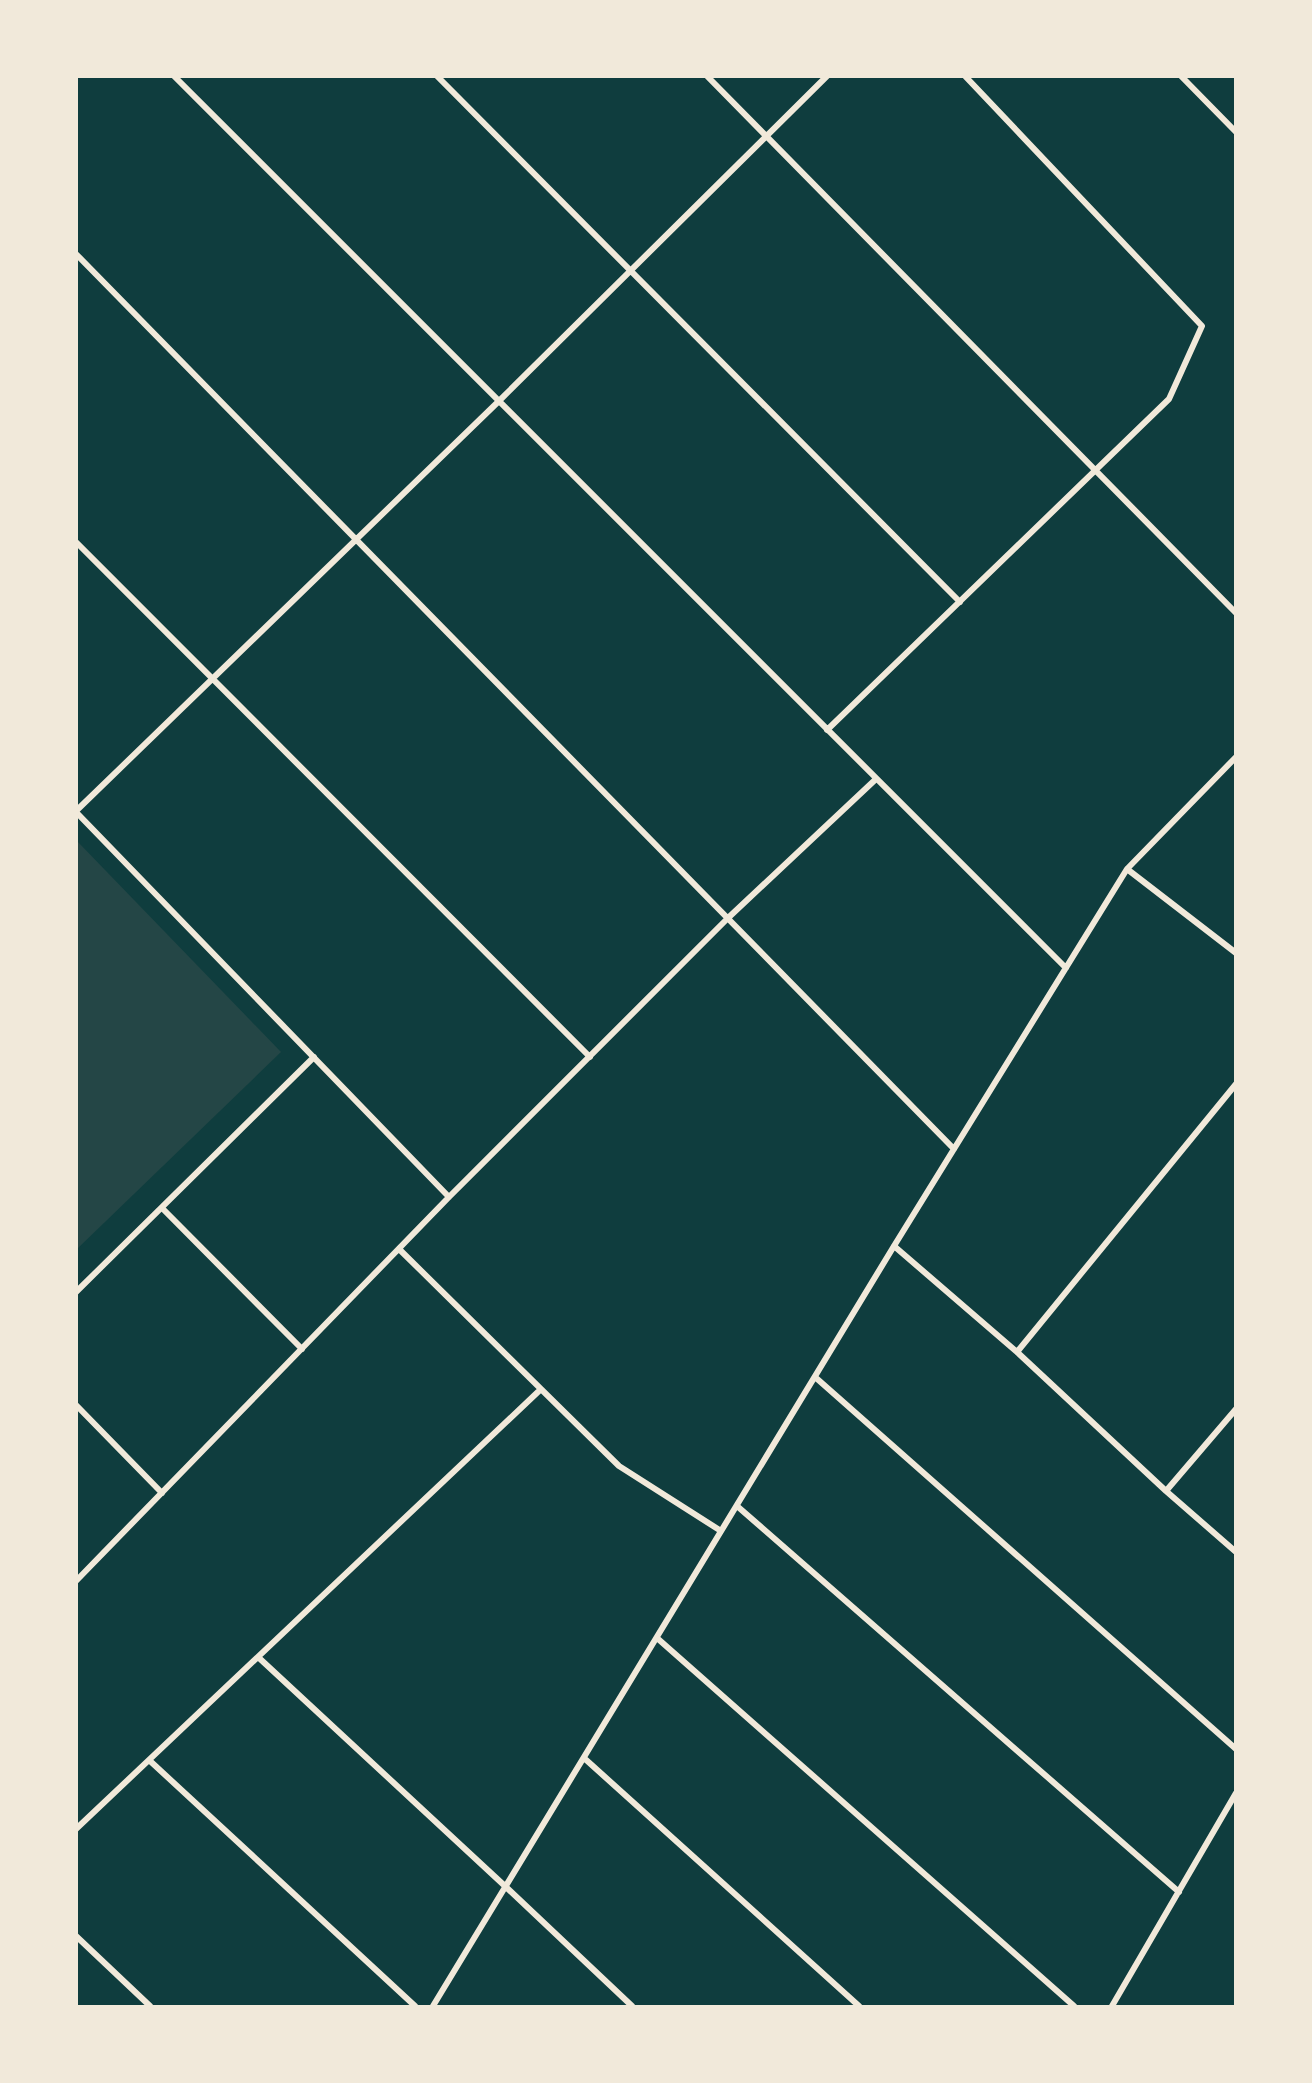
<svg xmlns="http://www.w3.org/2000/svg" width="1312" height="2083" font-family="'Archivo Narrow',sans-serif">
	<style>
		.green { fill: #244646 }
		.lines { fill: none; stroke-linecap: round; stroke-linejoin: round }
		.minor { stroke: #f1e9da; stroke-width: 6 }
	</style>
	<rect width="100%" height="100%" fill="#0f3d3e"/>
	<!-- green -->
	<path class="green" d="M77,841L281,1052L77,1249Z"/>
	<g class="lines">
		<!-- minor -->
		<path class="minor" d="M174,76L1066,968
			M437,76L960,602
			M707,76L1236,613
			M1181,76L1236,132
			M76,254L954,1149
			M76,542L590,1057
			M827,730L1169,399L1202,326L965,76
			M76,811L499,401L827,76
			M76,812L449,1197
			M1127,869L1236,953
			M162,1208L302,1349
			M894,1246L1017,1352L1166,1491L1236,1552
			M399,1249L619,1466L721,1531
			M76,1292L314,1057
			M1017,1352L1236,1084
			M815,1377L1236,1749
			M76,1405L162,1493
			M1166,1491L1236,1409
			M737,1506L1179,1892
			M76,1581L449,1197L728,918L876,779
			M657,1638L1074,2006
			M258,1657L506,1887L632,2006
			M584,1758L859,2006
			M149,1760L415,2006
			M76,1829L540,1390
			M76,1936L150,2006
			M433,2006L894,1246L1127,869L1236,757
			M1112,2006L1236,1793"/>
	</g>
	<!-- border -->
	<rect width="1312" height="2083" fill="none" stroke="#f1e9da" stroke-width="156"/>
</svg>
